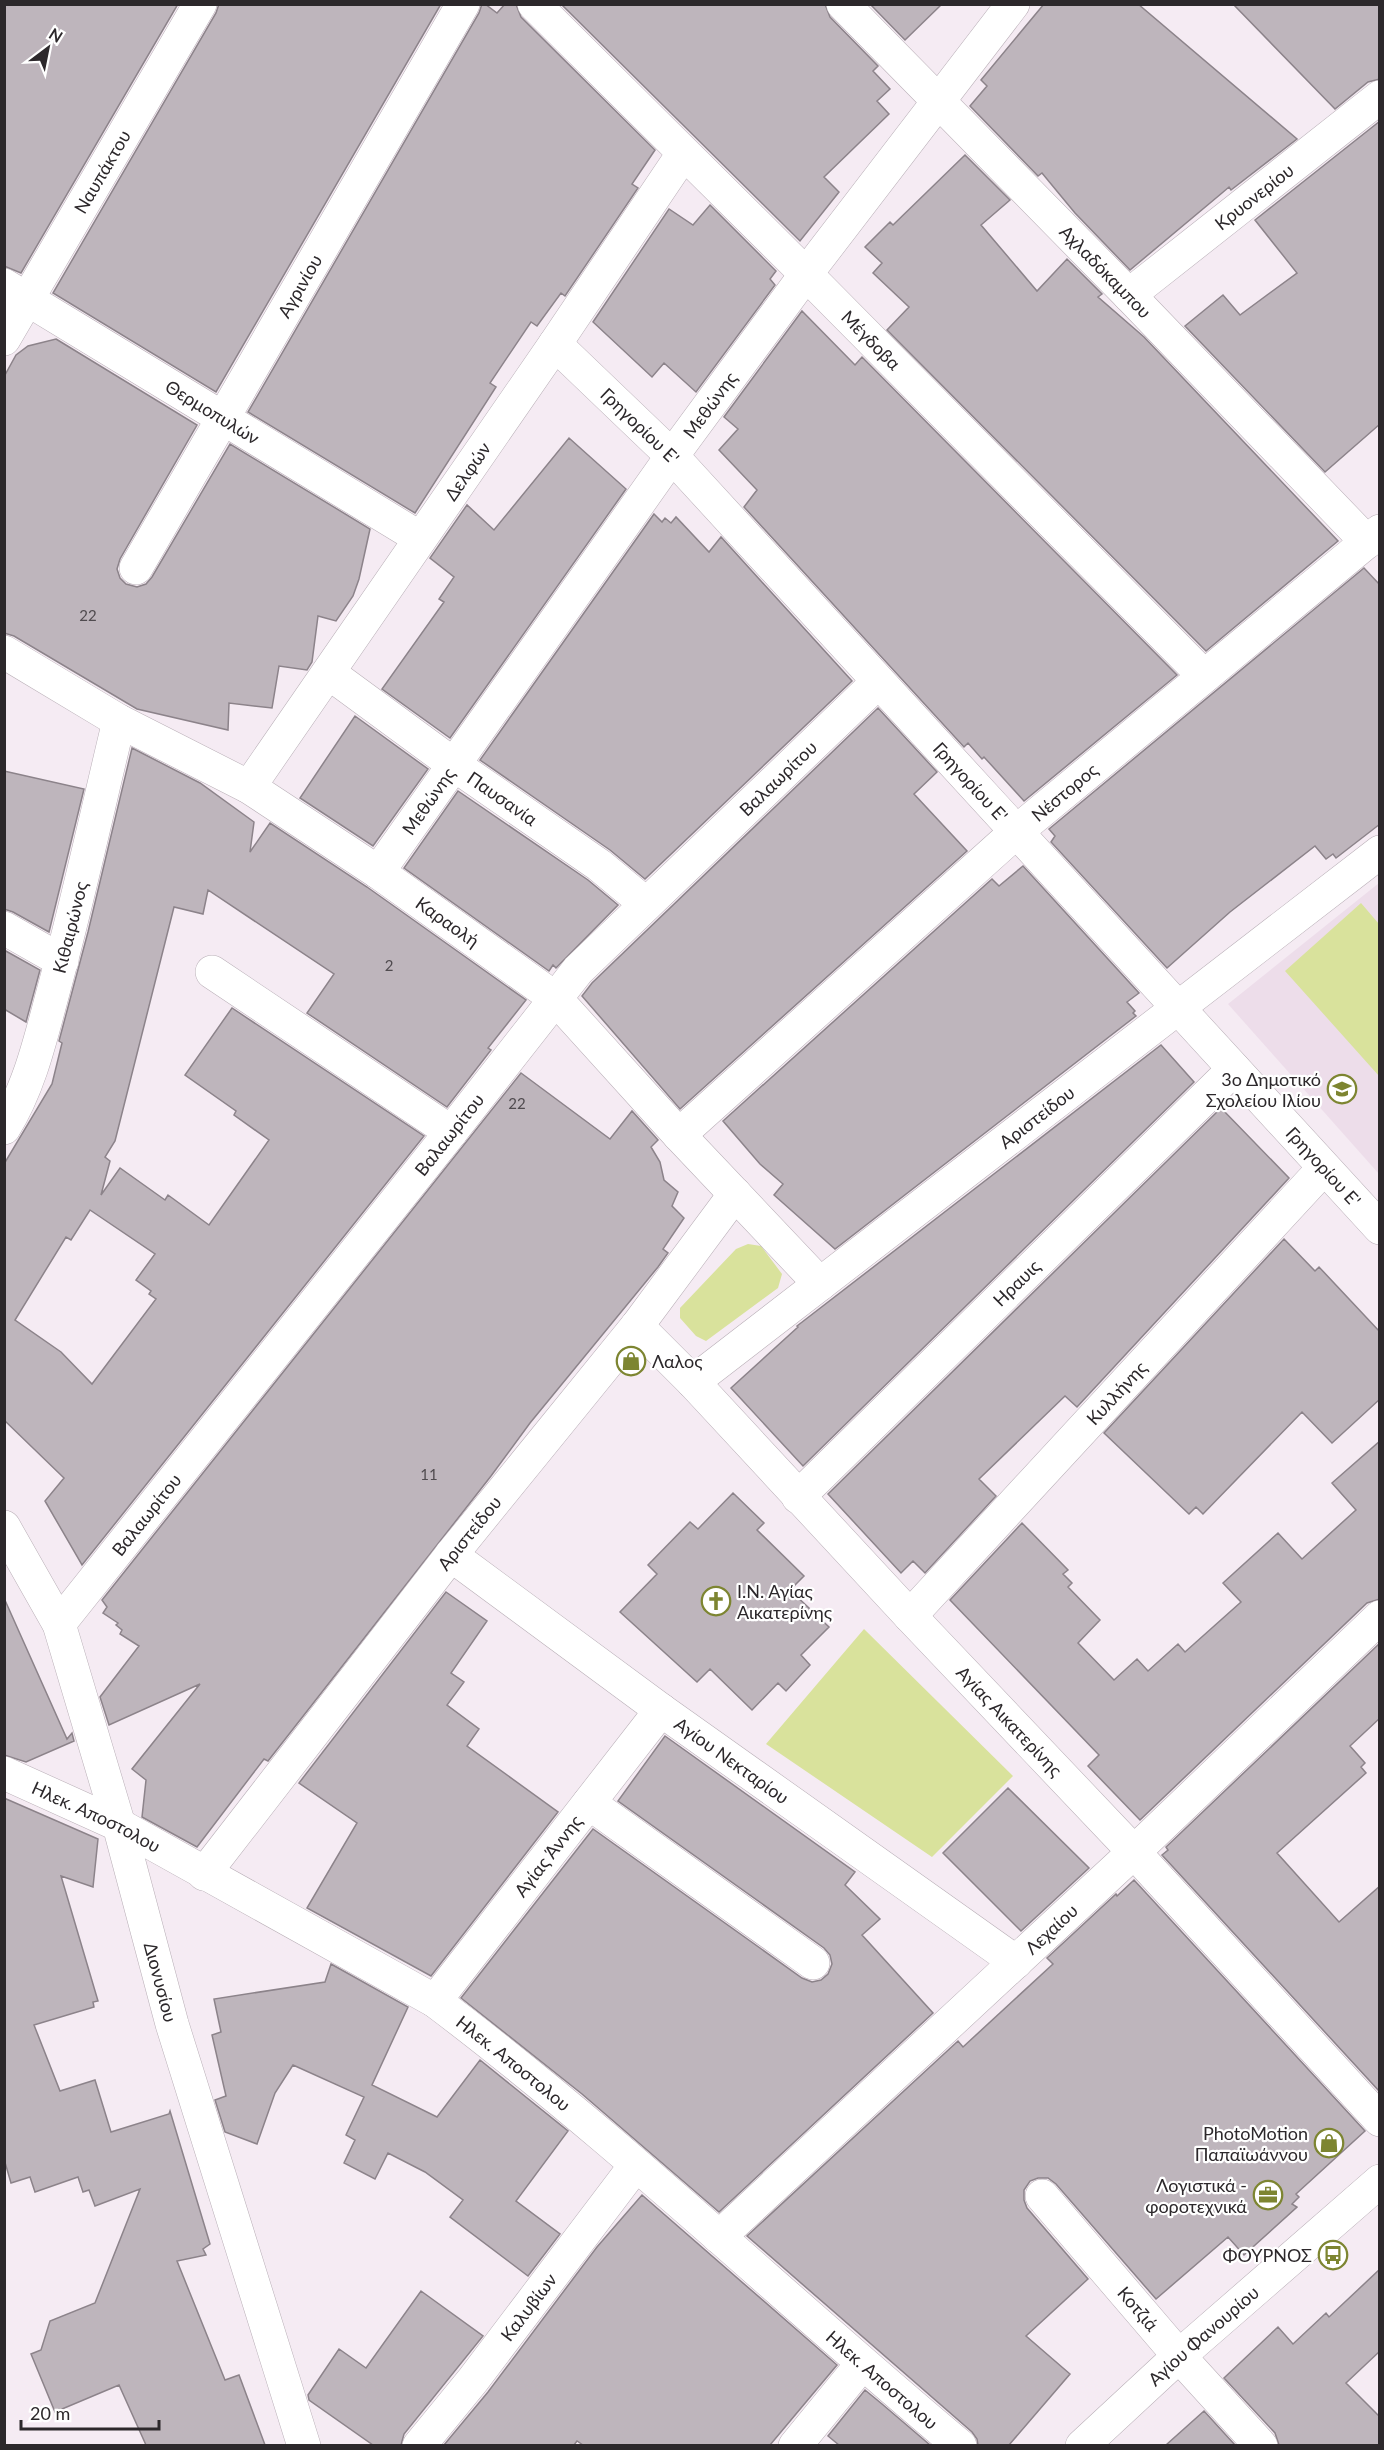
<svg xmlns="http://www.w3.org/2000/svg" width="1384" height="2450" font-family="Lato,sans-serif">
	<style>
		.built { fill: #edddea }
		.green { fill: #d9e29c }
		.building { fill: #beb5bc; stroke: #8c838a; stroke-width: 1.5; fill-rule: evenodd }
		.lines { fill: none; stroke-linecap: round; stroke-linejoin: round }
		.minor-casing { stroke: #b9afb7; stroke-width: 34 }
		.minor { stroke: #fff; stroke-width: 33 }
		.labels { text-anchor: middle; dominant-baseline: central; stroke-width: 4.5; stroke-linejoin: round; paint-order: stroke }
		.number-label { font-size: 15px; fill: #504b4f }
		.street-label { font-size: 18px; fill: #2c282b; stroke: #fff }
		.poi-label { font-size: 18px; fill: #2c282b; stroke: #fff; text-anchor: end }
	</style>
	<rect width="100%" height="100%" fill="#f5ebf3"/>
	<!-- built -->
	<path class="built" d="M1379,883V1174L1228,1004Z"/>
	<!-- green -->
	<path class="green" d="M1361,903L1379,924V1076L1285,971Z
		M748,1244L761,1246L782,1274L778,1288L706,1341L696,1336L680,1318V1308L736,1249Z
		M864,1629L1013,1776L932,1857L766,1744Z"/>
	<!-- building -->
	<path class="building" d="M4,4H178L21,273L4,266Z
		M219,4H441L216,392L53,293L216,13Z
		M482,4H485L497,13L505,4H516L521,17L655,150L632,184L638,188L565,296L561,293L537,326L531,322L490,383L496,387L415,513L248,412L479,13Z
		M561,4H825L830,17L878,66L873,71L890,89L877,101L889,114L824,177L839,192L800,241Z
		M870,4H942L905,40Z
		M1044,4H1138L1297,139L1231,190L1229,187L1222,193L1130,270L1075,213L1042,173L1038,176L970,106L987,86L981,80Z
		M1233,4H1380V79L1368,82L1335,109Z
		M1380,121V424L1325,472L1185,326L1223,295L1240,315L1297,273L1255,220Z
		M965,155L1010,200L981,225L1037,291L1067,259L1102,294L1098,297L1144,337L1338,541L1206,651L887,330L909,307L873,273L882,263L865,247L890,222L893,225Z
		M710,205L776,271L770,279L775,285L696,392L664,363L652,377L593,322L669,209L693,225Z
		M802,311L855,365L862,357L1177,675L1024,801L984,757L982,759L968,743L964,747L744,507L757,490L719,450L738,429L724,417Z
		M56,339L197,425L120,559L117,569L120,578L126,584L137,587L146,584L152,577L230,444L370,529L359,579L353,596L336,621L318,616L312,662L307,670L279,666L272,708L229,703L228,730L137,709L14,636L4,633L5,375L16,355L28,346Z
		M569,438L626,489L450,738L382,689L444,602L439,599L454,577L430,558L467,505L494,530Z
		M654,514L662,522L665,518L671,523L676,517L709,552L721,537L852,681L645,879L610,850L480,760Z
		M1364,568L1380,585V824L1336,858L1333,854L1326,859L1315,846L1230,912L1167,968L1051,842L1055,836L1049,829Z
		M878,708L937,772L914,794L967,851L680,1109L582,996L592,983Z
		M355,716L428,769L373,846L300,798Z
		M132,748L200,783L254,822L250,852L270,823L367,887L526,1000L488,1048L491,1050L447,1107L307,1013L334,974L208,890L203,914L174,907L115,1141L105,1157L110,1161L101,1195L120,1168L165,1200L168,1195L209,1225L269,1140L234,1115L236,1111L185,1075L232,1008L424,1136L82,1565L45,1501L64,1478L4,1420V1164L52,1084L62,1043L59,1041L88,932ZM90,1210L155,1254L136,1280L151,1291L149,1294L156,1299L92,1384L61,1352L15,1320L66,1237L71,1240Z
		M4,771L84,789L49,932L13,912L4,909Z
		M458,791L588,880L618,905L556,968L553,965L549,971L404,868Z
		M1023,866L1139,993L1127,1002L1135,1011L1133,1013L1136,1016L835,1249L774,1195L783,1184L760,1164L723,1121L992,879L999,886Z
		M4,950L40,970L26,1022L4,1009Z
		M1161,1045L1194,1082L803,1466L731,1388L798,1327L797,1326Z
		M521,1073L610,1139L632,1111L658,1140L651,1147L660,1162L664,1180L678,1192L672,1206L684,1218L663,1249L668,1253L658,1267L530,1423L491,1476L268,1761L264,1759L197,1847L142,1817L146,1780L132,1769L200,1684L109,1725L100,1697L139,1646L120,1634L122,1630L116,1625L118,1623L103,1613L107,1607L102,1600Z
		M1221,1108L1289,1178L1077,1407L1065,1396L979,1479L996,1496L925,1573L913,1561L901,1573L828,1494Z
		M1284,1239L1315,1271L1319,1267L1380,1332V1399L1332,1443L1302,1412L1203,1514L1196,1507L1189,1514L1104,1433Z
		M1380,1441V1599L1367,1603L1140,1820L1088,1766L1099,1755L950,1600L1022,1523L1068,1570L1063,1574L1072,1583L1068,1587L1100,1620L1078,1643L1114,1680L1137,1659L1148,1671L1178,1644L1185,1652L1241,1602L1223,1583L1278,1533L1302,1559L1356,1510L1332,1483Z
		M733,1493L764,1523L757,1530L804,1576L790,1590L829,1627L801,1655L810,1665L786,1691L778,1683L752,1710L710,1669L697,1682L620,1612L657,1574L648,1565L690,1522L698,1529Z
		M446,1592L487,1621L451,1673L464,1682L447,1705L479,1729L467,1746L558,1812L431,1976L307,1908L357,1823L299,1783Z
		M4,1598L67,1739L72,1733L74,1741L26,1762L4,1755Z
		M1380,1643V1718L1350,1746L1365,1763L1361,1767L1366,1773L1277,1853L1339,1922L1380,1886V2092L1162,1855L1168,1850L1166,1847Z
		M665,1736L855,1872L845,1885L880,1919L862,1935L933,2013L719,2212L582,2094L461,1998L593,1829L802,1978L812,1982L821,1980L828,1974L832,1964L830,1955L824,1948L618,1801Z
		M1008,1788L1089,1868L1021,1931L943,1853Z
		M4,1798L98,1839L93,1887L61,1876L98,2001L93,2002L94,2007L34,2025L60,2091L95,2080L111,2132L169,2114L170,2111L210,2244L203,2249L206,2255L177,2261L225,2380L239,2375L265,2445H146L119,2385L55,2412L31,2354L41,2350L50,2321L95,2303L140,2189L95,2206L89,2190L83,2192L78,2177L35,2192L30,2177L11,2183L4,2159Z
		M1134,1880L1365,2131L1296,2194L1299,2197L1292,2204L1297,2207L1244,2255L1228,2237L1156,2299L1056,2184L1048,2178H1038L1030,2181L1024,2190V2200L1027,2208L1088,2279L1026,2336L1070,2374L1009,2445H978L977,2439L972,2432L747,2236L958,2041L963,2047L1053,1964L1047,1958L1116,1894L1117,1896Z
		M331,1964L408,2007L372,2085L437,2117L480,2060L568,2131L516,2201L560,2234L528,2276L450,2217L463,2200L425,2172L388,2153L375,2179L344,2163L355,2140L346,2135L364,2097L293,2065L275,2093L257,2144L225,2132L215,2100L226,2096L212,2035L221,2032L214,1999L325,1982Z
		M642,2195L837,2365L770,2445H583L577,2441L574,2445H444L488,2392L597,2247Z
		M1380,2269V2351L1346,2383L1380,2417V2445H1279L1275,2433L1224,2378L1278,2327L1293,2344L1326,2313L1329,2317Z
		M421,2291L483,2336L404,2434L401,2445H373L309,2400L308,2395L339,2349L366,2368Z
		M865,2390L882,2404L930,2445H839L828,2436Z
		M1204,2411L1235,2445H1166Z"/>
	<g class="lines">
		<!-- minor casing -->
		<g class="minor-casing">
			<g id="minor">
				<path id="s1" d="M534,4L806,274L1204,676"/>
				<path id="s2" d="M843,4L1129,295L1367,542"/>
				<path id="s3" d="M4,285L420,538"/>
				<path id="s4" d="M1129,295L1380,97"/>
				<path id="s5" d="M4,339L200,4"/>
				<path id="s6" d="M555,344L672,456L1380,1228"/>
				<path id="s7" d="M136,568L463,4"/>
				<path id="s8" d="M4,652L119,721L249,787L378,872L555,998L679,1135L820,1284"/>
				<path id="s9" d="M329,673L453,764L599,865L646,904"/>
				<path id="s10" d="M249,787L555,344L683,154"/>
				<path id="s11" d="M378,872L672,456L806,274L1013,4"/>
				<path d="M4,928L62,961"/>
				<path d="M212,972L451,1132"/>
				<path id="s12" d="M4,1128C29,1088 40,1041 52,996C77,905 97,812 119,721"/>
				<path id="s13" d="M679,1135L1016,832L1380,531"/>
				<path id="s14" d="M637,1326L693,1382L910,1616L1134,1852L1380,2120"/>
				<path id="s15" d="M693,1382L1380,852"/>
				<path id="s16" d="M798,1497L1234,1069"/>
				<path id="s17" d="M4,1527L59,1624L119,1825L172,2024L304,2446"/>
				<path id="s18" d="M451,1555L661,1710L1016,1962"/>
				<path id="s19" d="M910,1616L1324,1168"/>
				<path id="s20" d="M59,1624L451,1132L578,970L878,682"/>
				<path id="s21" d="M4,1773L119,1825L435,2001C618,2139 784,2299 960,2446"/>
				<path d="M589,1803L813,1963"/>
				<path id="s22" d="M204,1874L451,1555L637,1326L735,1194"/>
				<path id="s23" d="M435,2001L661,1710"/>
				<path id="s24" d="M1042,2196L1179,2356L1261,2446"/>
				<path id="s25" d="M719,2237L1134,1852L1380,1617"/>
				<path id="s26" d="M419,2446L473,2380L635,2166"/>
				<path d="M795,2446L862,2364"/>
				<path id="s27" d="M1082,2446L1179,2356L1380,2181"/>
			</g>
		</g>
		<!-- minor -->
		<use href="#minor" class="minor"/>
	</g>
	<!-- icons -->
	<defs>
		<g id="school-ring" transform="scale(1.5)"><circle r="9.5" fill="#fff" stroke="#7d8531" stroke-width="1.5"/><path d="M0-5L7-2L0 1L-7-2ZM-4 1L0 2.5L4 1V4Q0 6-4 4Z" fill="#7d8531"/></g>
		<g id="shop-ring" transform="scale(1.5)"><circle r="9.5" fill="#fff" stroke="#7d8531" stroke-width="1.5"/><path d="M-5-2.5h2.3a2.7 3.5 0 0 1 5.4 0H5L5.5 6h-11ZM-1.5-2.5h3a1.5 2.3 0 0 0-3 0Z" fill="#7d8531"/></g>
		<g id="church-ring" transform="scale(1.5)"><circle r="9.5" fill="#fff" stroke="#7d8531" stroke-width="1.5"/><path d="M-1.2-6h2.4v3.5h3.3v2.4h-3.3V6h-2.4V-.1h-3.3v-2.4h3.3Z" fill="#7d8531"/></g>
		<g id="office-ring" transform="scale(1.5)"><circle r="9.5" fill="#fff" stroke="#7d8531" stroke-width="1.5"/><path d="M-6-3h4V-5.5h4V-3h4V5H-6ZM-1-4.5V-3h2v-1.5ZM-6 0V1H6V0Z" fill="#7d8531"/></g>
		<g id="bus-ring" transform="scale(1.5)"><circle r="9.5" fill="#fff" stroke="#7d8531" stroke-width="1.5"/><path d="M-5-6H5V4H4V6H2V4H-2V6H-4V4H-5ZM-3.5-4V0h7V-4ZM-3.5 1.2v1.5H-2V1.2ZM2 1.2v1.5H3.5V1.2Z" fill="#7d8531"/></g>
	</defs>
	<g fill-rule="evenodd">
		<use href="#school-ring" x="1342" y="1089"/>
		<use href="#shop-ring" x="631" y="1361"/>
		<use href="#church-ring" x="716" y="1601"/>
		<use href="#shop-ring" x="1329" y="2143"/>
		<use href="#office-ring" x="1268" y="2195"/>
		<use href="#bus-ring" x="1333" y="2255"/>
	</g>
	<g class="labels">
		<!-- number labels -->
		<g class="number-label">
			<text x="88" y="615">22</text>
			<text x="389" y="965">2</text>
			<text x="517" y="1103">22</text>
			<text x="429" y="1474">11</text>
		</g>
		<!-- street labels -->
		<g class="street-label">
			<text stroke="none"><textPath href="#s5" startOffset="194">Ναυπάκτου</textPath></text>
			<text stroke="none"><textPath href="#s4" startOffset="159">Κρυονερίου</textPath></text>
			<text stroke="none"><textPath href="#s2" startOffset="375">Αχλαδόκαμπου</textPath></text>
			<text stroke="none"><textPath href="#s7" startOffset="326">Αγρινίου</textPath></text>
			<text stroke="none"><textPath href="#s1" startOffset="476">Μέγδοβα</textPath></text>
			<text stroke="none"><textPath href="#s11" startOffset="573">Μεθώνης</textPath></text>
			<text stroke="none"><textPath href="#s3" startOffset="244">Θερμοπυλών</textPath></text>
			<text stroke="none"><textPath href="#s6" startOffset="118">Γρηγορίου Ε'</textPath></text>
			<text stroke="none"><textPath href="#s10" startOffset="384">Δελφών</textPath></text>
			<text stroke="none"><textPath href="#s20" startOffset="1112">Βαλαωρίτου</textPath></text>
			<text stroke="none"><textPath href="#s6" startOffset="604">Γρηγορίου Ε'</textPath></text>
			<text stroke="none"><textPath href="#s13" startOffset="516">Νέστορος</textPath></text>
			<text stroke="none"><textPath href="#s9" startOffset="214">Παυσανία</textPath></text>
			<text stroke="none"><textPath href="#s11" startOffset="87">Μεθώνης</textPath></text>
			<text stroke="none"><textPath href="#s8" startOffset="520">Καραολή</textPath></text>
			<text stroke="none"><textPath href="#s12" startOffset="212">Κιθαιρώνος</textPath></text>
			<text stroke="none"><textPath href="#s15" startOffset="434">Αριστείδου</textPath></text>
			<text stroke="none"><textPath href="#s20" startOffset="626">Βαλαωρίτου</textPath></text>
			<text stroke="none"><textPath href="#s6" startOffset="1126">Γρηγορίου Ε'</textPath></text>
			<text stroke="none"><textPath href="#s16" startOffset="306">Ηραυις</textPath></text>
			<text stroke="none"><textPath href="#s19" startOffset="304">Κυλλήνης</textPath></text>
			<text stroke="none"><textPath href="#s20" startOffset="140">Βαλαωρίτου</textPath></text>
			<text stroke="none"><textPath href="#s22" startOffset="432">Αριστείδου</textPath></text>
			<text stroke="none"><textPath href="#s14" startOffset="543">Αγίας Αικατερίνης</textPath></text>
			<text stroke="none"><textPath href="#s18" startOffset="348">Αγίου Νεκταρίου</textPath></text>
			<text stroke="none"><textPath href="#s21" startOffset="102">Ηλεκ. Αποστολου</textPath></text>
			<text stroke="none"><textPath href="#s23" startOffset="184">Αγίας Άννης</textPath></text>
			<text stroke="none"><textPath href="#s25" startOffset="453">Λεχαίου</textPath></text>
			<text stroke="none"><textPath href="#s17" startOffset="484">Διονυσίου</textPath></text>
			<text stroke="none"><textPath href="#s21" startOffset="588">Ηλεκ. Αποστολου</textPath></text>
			<text stroke="none"><textPath href="#s26" startOffset="177">Καλυβίων</textPath></text>
			<text stroke="none"><textPath href="#s24" startOffset="148">Κοτζιά</textPath></text>
			<text stroke="none"><textPath href="#s27" startOffset="164">Αγίου Φανουρίου</textPath></text>
			<text stroke="none"><textPath href="#s21" startOffset="1074">Ηλεκ. Αποστολου</textPath></text>
		</g>
		<!-- poi labels -->
		<g class="poi-label">
			<text x="1321" y="1079">3ο Δημοτικό<tspan x="1321" dy="21">Σχολείου Ιλίου</tspan></text>
			<text x="652" y="1361" text-anchor="start">Λαλος</text>
			<text x="737" y="1591" text-anchor="start">Ι.Ν. Αγίας<tspan x="737" dy="21">Αικατερίνης</tspan></text>
			<text x="1308" y="2133">PhotoMotion<tspan x="1308" dy="21">Παπαϊωάννου</tspan></text>
			<text x="1247" y="2185">Λογιστικά -<tspan x="1247" dy="21">φοροτεχνικά</tspan></text>
			<text x="1312" y="2255">ΦΟΥΡΝΟΣ</text>
		</g>
	</g>
	<!-- border -->
	<rect width="1384" height="2450" fill="none" stroke="#2c282b" stroke-width="12"/>
	<!-- north arrow -->
	<g transform="translate(48 48) rotate(32)" stroke="#ffffff" stroke-width="4.5" paint-order="stroke">
	<path d="M0-4.5L10 22L0 15L-10 22Z" fill="#2c282b"/>
	<text y="-9" font-size="16" font-weight="bold" text-anchor="middle" fill="#2c282b">N</text>
	</g>
	<!-- scale -->
	<path d="M21 2420v9h138v-9" fill="none" stroke="#2c282b" stroke-width="3"/>
	<text x="30" y="2420" font-size="18" fill="#2c282b" stroke="#ffffff" stroke-width="4.5" paint-order="stroke">20 m</text>
</svg>
